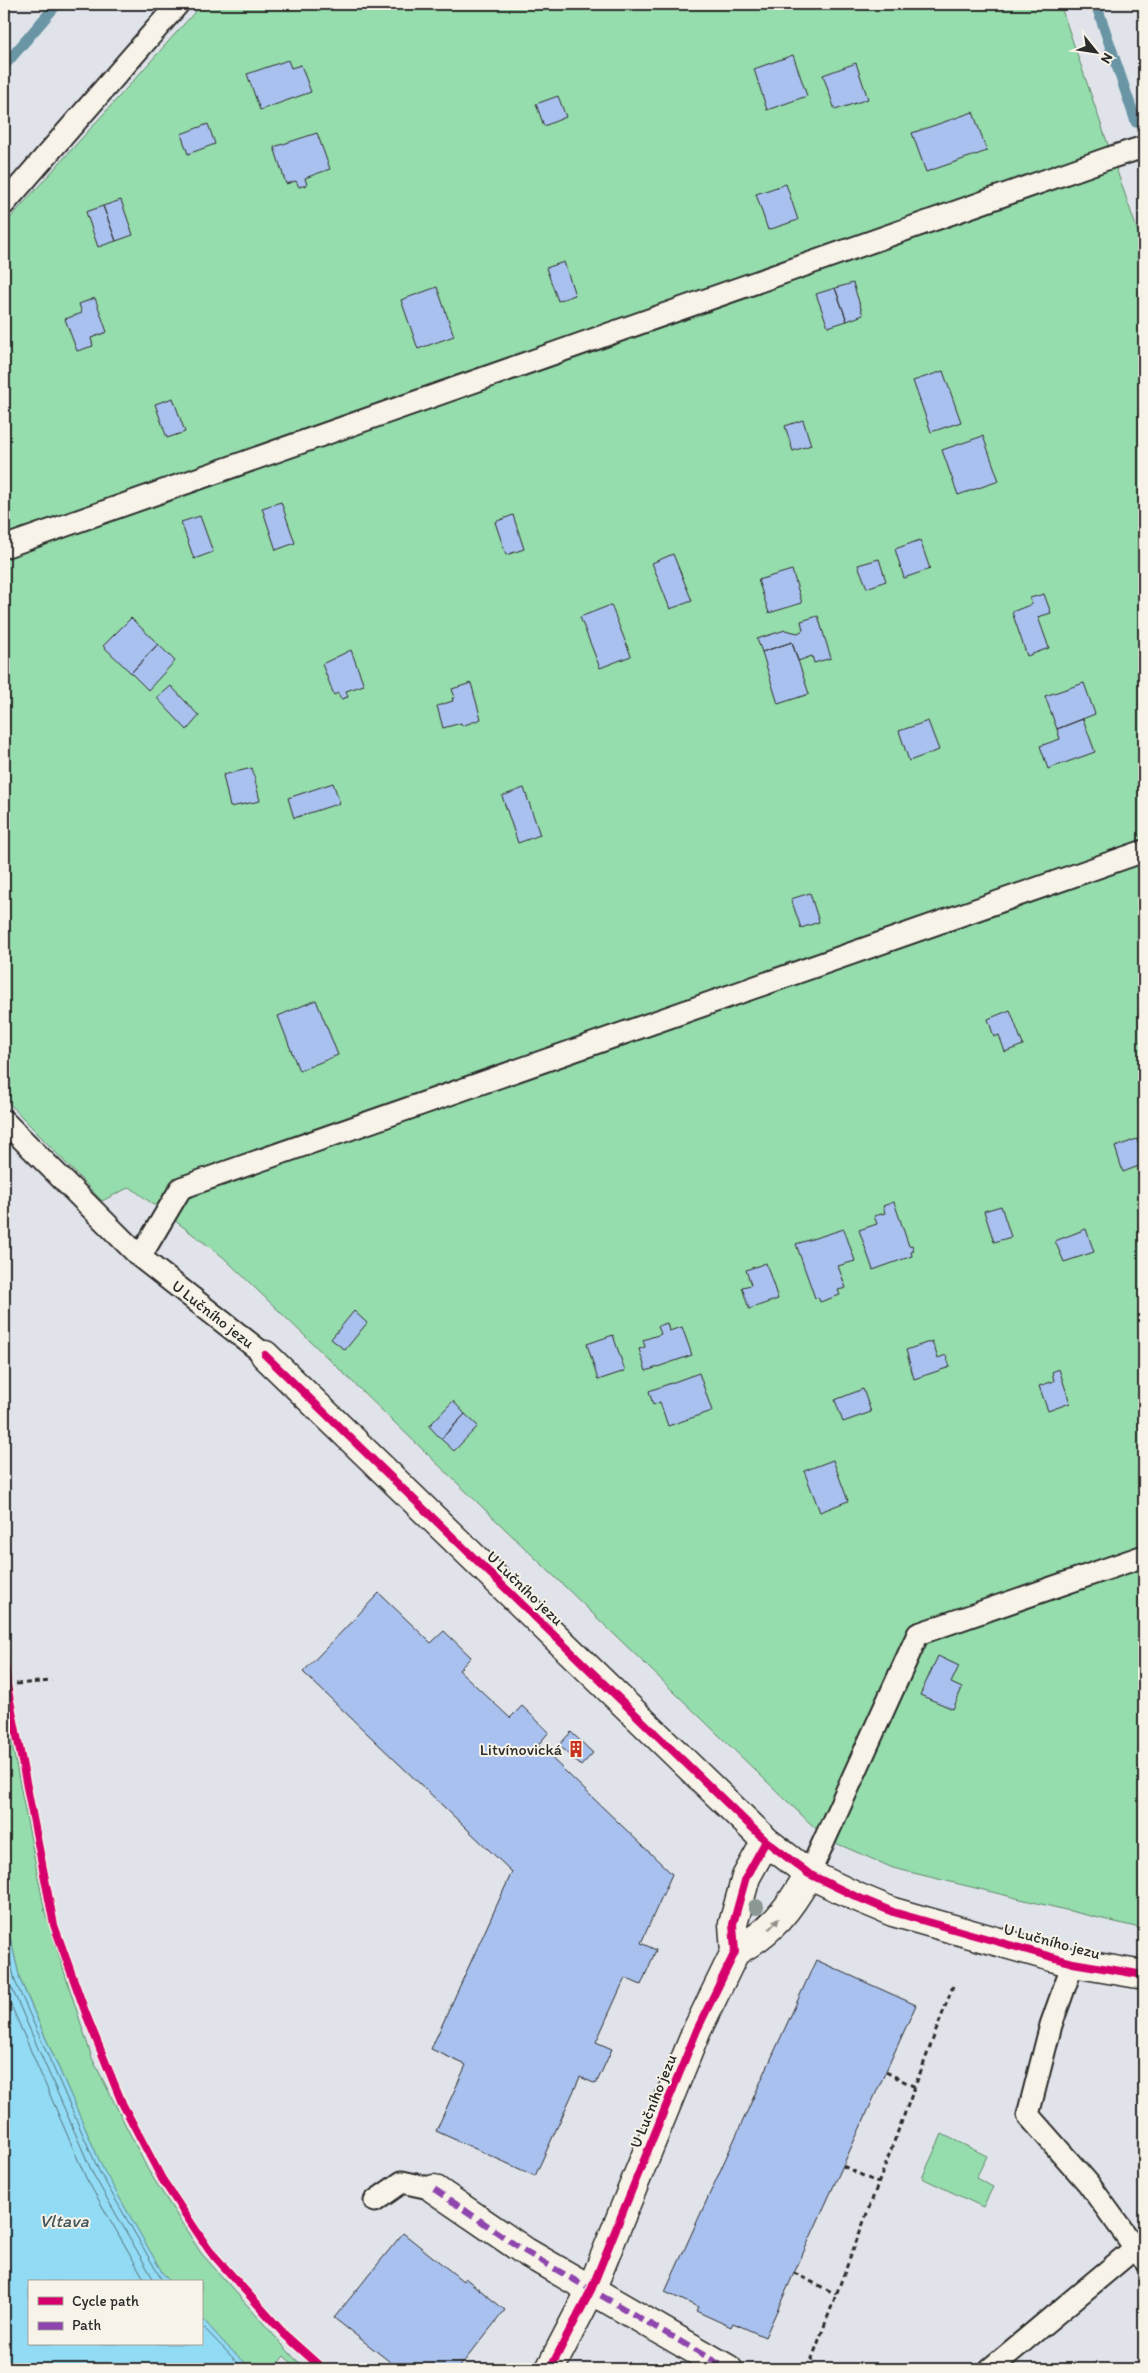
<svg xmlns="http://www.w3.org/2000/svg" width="1148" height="2373" font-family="Itim,sans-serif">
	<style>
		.green { fill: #95ddac; stroke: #60846c }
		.water { fill: #92dbf4; stroke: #6995a4 }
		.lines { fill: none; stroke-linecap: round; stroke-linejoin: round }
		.shore { stroke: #54717b; stroke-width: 1 }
		.stream { stroke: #6995a4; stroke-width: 11 }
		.building { fill: #a9c1ef; stroke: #2b2b2b }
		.lane-casing { stroke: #2b2b2b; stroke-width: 25 }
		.street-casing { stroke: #2b2b2b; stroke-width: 31 }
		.path { stroke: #2b2b2b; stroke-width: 3; stroke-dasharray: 5 4; stroke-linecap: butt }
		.lane { stroke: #f7f3e8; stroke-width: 21 }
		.street { stroke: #f7f3e8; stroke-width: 28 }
		.quiet { stroke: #8e44ad; stroke-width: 6; stroke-dasharray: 12 6; stroke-linecap: butt }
		.cycleway-casing { stroke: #f7f3e8; stroke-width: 11 }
		.cycleway { stroke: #d6006c; stroke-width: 8 }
		.tree { fill: #8b9793 }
		.oneway { fill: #918f8a }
		.labels { text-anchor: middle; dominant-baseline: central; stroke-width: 4; stroke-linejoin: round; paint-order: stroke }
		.street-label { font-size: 16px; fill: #2b2b2b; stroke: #f7f3e8 }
		.poi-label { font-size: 16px; fill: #2b2b2b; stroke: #f7f3e8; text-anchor: end }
		.water-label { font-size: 18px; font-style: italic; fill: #45575d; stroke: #f7f3e8 }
	</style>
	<rect width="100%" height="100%" fill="#e0e4ea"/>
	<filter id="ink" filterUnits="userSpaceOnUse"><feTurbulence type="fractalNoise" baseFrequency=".02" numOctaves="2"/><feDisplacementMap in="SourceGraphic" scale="10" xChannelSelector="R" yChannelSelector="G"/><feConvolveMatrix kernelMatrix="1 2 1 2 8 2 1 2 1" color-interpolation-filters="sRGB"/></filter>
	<g filter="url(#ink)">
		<!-- green -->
		<path class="green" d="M202,4H1060L1144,250V1929L893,1868L831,1841L814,1827L223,1257L130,1187L102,1201L4,1098V225Z
			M4,1703L45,1912L92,2058L148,2170L201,2253L295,2359L308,2369H298L284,2356L273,2369H252L226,2345L201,2317V2282H170L163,2274L103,2169L20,1979L4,1911Z
			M942,2134L987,2156L976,2178L993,2187L983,2207L922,2178Z"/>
		<!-- water -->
		<path class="water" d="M4,1911L20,1980L103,2169L163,2274L170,2282H29V2344H201V2317L226,2345L252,2369H4Z"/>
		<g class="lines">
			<!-- shore -->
			<path class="shore" d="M4,1933L15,1981L99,2171L163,2282
				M4,1960L10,1984L93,2174L155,2282
				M4,1989L86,2178L146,2282
				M201,2325L244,2369"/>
			<!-- stream -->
			<path class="stream" d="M1096,4L1136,122
				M4,66L57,4"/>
		</g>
		<!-- building -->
		<path class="building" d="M793,55L807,96L767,110L754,69Z
			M288,60L291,68L301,65L311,92L260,110L247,74Z
			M856,63L868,99L835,110L823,75Z
			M558,96L566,117L544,126L536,104Z
			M973,112L987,151L926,172L912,133Z
			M208,124L215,144L188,154L181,134Z
			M317,133L330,169L305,178L307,185L299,187L296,181L286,184L274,147Z
			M786,184L798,220L768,230L756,194Z
			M121,200L133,235L116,241L103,206Z
			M103,206L116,241L98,247L86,212Z
			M564,262L575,295L558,301L546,268Z
			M853,283L863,315L847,321L835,288Z
			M437,287L454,336L418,349L401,300Z
			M835,288L847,321L828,327L816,294Z
			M95,298L107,332L91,338L93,346L77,351L65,319L82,313L79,304Z
			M943,371L961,422L931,432L913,381Z
			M173,398L185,432L167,438L155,404Z
			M803,420L811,445L793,451L785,426Z
			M983,436L999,481L958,495L942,450Z
			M281,502L295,543L276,550L262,508Z
			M513,515L524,549L506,555L495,522Z
			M200,516L213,552L194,559L181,522Z
			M920,540L930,569L904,578L895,549Z
			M673,554L692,601L670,609L652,563Z
			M879,559L886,581L867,588L858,565Z
			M792,570L802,603L769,613L758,580Z
			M1044,594L1051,613L1038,617L1049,648L1027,656L1012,612L1032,604L1030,598Z
			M611,605L631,656L600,668L580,617Z
			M818,616L831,658L814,663L812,656L798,661L792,642L762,652L757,639L785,630L798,633L803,630L801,621Z
			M131,618L158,644L131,673L103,646Z
			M792,642L809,694L778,704L762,652Z
			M158,644L175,661L148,690L131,673Z
			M351,650L364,685L346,691L348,697L341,699L338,693L334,695L322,664Z
			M471,683L481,719L462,726L461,723L443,728L437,706L453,701L452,698H455L452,689Z
			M1084,683L1095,714L1057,729L1045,696Z
			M171,686L199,716L187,730L157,698Z
			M1083,719L1095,752L1048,769L1040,746L1060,739L1057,729Z
			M928,721L939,750L909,761L899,731Z
			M252,768L260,801L230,807L223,775Z
			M333,783L340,803L294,818L288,798Z
			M524,788L540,835L518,843L502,796Z
			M810,893L819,922L801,928L791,899Z
			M316,1000L338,1055L299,1071L278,1016Z
			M1010,1010L1023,1045L1005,1052L999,1035L994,1037L988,1019Z
			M1137,1139L1144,1164L1123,1172L1115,1147Z
			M894,1202L909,1246L912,1245L914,1251L911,1252L912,1256L873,1270L859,1230L877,1224L874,1216L885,1213L883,1206Z
			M1001,1206L1011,1237L994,1242L984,1211Z
			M844,1229L855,1261L838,1266L846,1288L838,1290L840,1295L820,1302L818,1297L815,1298L796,1244Z
			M1086,1229L1094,1252L1064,1262L1055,1241Z
			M766,1263L778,1299L749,1309L742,1287L751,1285L746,1270Z
			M354,1311L367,1323L345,1350L331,1339Z
			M667,1323L669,1331L682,1327L692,1355L646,1371L639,1349L645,1347L643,1340L661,1334L658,1326Z
			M613,1335L625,1371L598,1380L587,1344Z
			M932,1341L938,1358L946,1355L950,1367L914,1379L906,1350Z
			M1059,1369L1070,1403L1048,1411L1039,1386L1054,1381L1052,1372Z
			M699,1373L712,1411L668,1426L660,1402L653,1405L649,1391Z
			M863,1389L871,1412L843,1422L835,1400Z
			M453,1401L465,1414L441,1439L429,1426Z
			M465,1414L478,1426L454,1451L441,1439Z
			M833,1460L848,1501L820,1512L804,1471Z
			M379,1593L431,1643L444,1631L471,1657L459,1670L510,1718L522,1706L549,1732L538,1745L672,1874L641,1943L656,1950L641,1985L625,1978L596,2042L612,2049L596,2084L580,2077L535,2176L436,2131L466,2065L431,2049L512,1872L303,1672Z
			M938,1656L959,1666L951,1683L962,1688L953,1709L920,1695Z
			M571,1732L593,1753L581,1766L559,1745Z
			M816,1960L916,2005L765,2337L733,2323L731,2327L696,2311L698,2307L665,2292Z
			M403,2233L463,2281L465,2278L505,2310L458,2369H399L334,2318Z
			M621,2364L630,2369H618Z"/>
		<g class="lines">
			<!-- lane casing -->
			<g class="lane-casing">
				<path id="lane" d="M4,204L178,4
					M4,547L1112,157L1144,147
					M4,1121L140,1257L265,1355
					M140,1257L181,1188L1144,851
					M809,1874L918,1634L1144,1556
					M1073,1963L1051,2025L1028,2115L1088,2183L1144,2260
					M375,2201L402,2182L434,2189
					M990,2369L1135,2248"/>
			</g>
			<!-- street casing -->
			<g class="street-casing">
				<path id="street" d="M265,1355L766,1841L809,1874L857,1897L893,1912L1073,1963L1144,1975
					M735,1952C772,1931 788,1911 809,1874
					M434,2189L526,2252L728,2369
					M550,2369L591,2290L697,2030L735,1952L733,1924L746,1877L766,1841"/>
			</g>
			<!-- path -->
			<path class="path" d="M16,1684L52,1681
				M886,2072L915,2087
				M843,2166L878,2183
				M794,2273L836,2294
				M808,2369L953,1986"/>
			<!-- lane -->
			<use href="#lane" class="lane"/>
			<!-- street -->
			<use href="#street" class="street"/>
			<!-- quiet -->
			<path class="quiet" d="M434,2189L526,2252L728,2369"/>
			<!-- cycleway casing -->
			<g class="cycleway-casing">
				<path id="cycleway" d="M265,1355L766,1841L809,1874L857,1897L893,1912L1073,1963L1144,1975
					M4,1646L7,1685L54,1925L86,2014L122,2103L162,2179L209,2250L285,2335L323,2369
					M550,2369L591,2290L697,2030L735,1952L733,1924L746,1877L766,1841"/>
			</g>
			<!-- cycleway -->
			<use href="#cycleway" class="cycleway"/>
		</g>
		<!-- trees -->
		<circle class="tree" cx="756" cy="1907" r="8"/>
		<!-- one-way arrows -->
		<defs><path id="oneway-solid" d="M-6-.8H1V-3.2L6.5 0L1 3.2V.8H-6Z" transform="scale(1.25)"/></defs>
		<use class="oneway" href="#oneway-solid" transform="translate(774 1924) rotate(-47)"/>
	</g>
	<!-- icons -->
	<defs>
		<g id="building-bare" transform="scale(1.35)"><path d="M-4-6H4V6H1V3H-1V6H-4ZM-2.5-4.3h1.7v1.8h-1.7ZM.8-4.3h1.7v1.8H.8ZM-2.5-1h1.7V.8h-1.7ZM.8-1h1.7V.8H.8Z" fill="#c8321e" stroke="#f7f3e8" stroke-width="2.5" paint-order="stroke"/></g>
	</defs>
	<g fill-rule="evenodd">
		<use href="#building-bare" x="576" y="1749"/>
	</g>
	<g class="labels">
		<!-- street labels -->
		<g class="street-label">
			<text transform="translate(213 1314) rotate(38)">U Lučního jezu</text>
			<text transform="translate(525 1588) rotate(44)">U Lučního jezu</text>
			<text transform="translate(1052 1941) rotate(15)">U Lučního jezu</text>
			<text transform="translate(653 2101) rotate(-68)">U Lučního jezu</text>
		</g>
		<!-- poi labels -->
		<g class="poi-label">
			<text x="562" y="1749">Litvínovická</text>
		</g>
		<!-- water labels -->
		<g class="water-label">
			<text x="64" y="2221">Vltava</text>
		</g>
	</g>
	<!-- margin -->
	<rect width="1148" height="2373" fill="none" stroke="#f7f3e8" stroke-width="20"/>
	<rect x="10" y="10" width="1128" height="2353" fill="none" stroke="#2b2b2b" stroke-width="2" filter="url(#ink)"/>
	<!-- legend -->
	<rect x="28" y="2280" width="175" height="65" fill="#f7f3e8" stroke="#a5a39c"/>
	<rect x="38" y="2297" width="25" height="8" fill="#d6006c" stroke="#a5a39c"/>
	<text x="72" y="2306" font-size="15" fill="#2b2b2b">Cycle path</text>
	<rect x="38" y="2322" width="25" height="8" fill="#8e44ad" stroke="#a5a39c"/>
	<text x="72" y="2330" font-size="15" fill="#2b2b2b">Path</text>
	<!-- north arrow -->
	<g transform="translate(1096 52) rotate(120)" stroke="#f7f3e8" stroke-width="4" paint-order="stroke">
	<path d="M0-4L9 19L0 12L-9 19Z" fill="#2b2b2b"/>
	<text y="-8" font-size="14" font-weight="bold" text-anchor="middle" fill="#2b2b2b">N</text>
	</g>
</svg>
